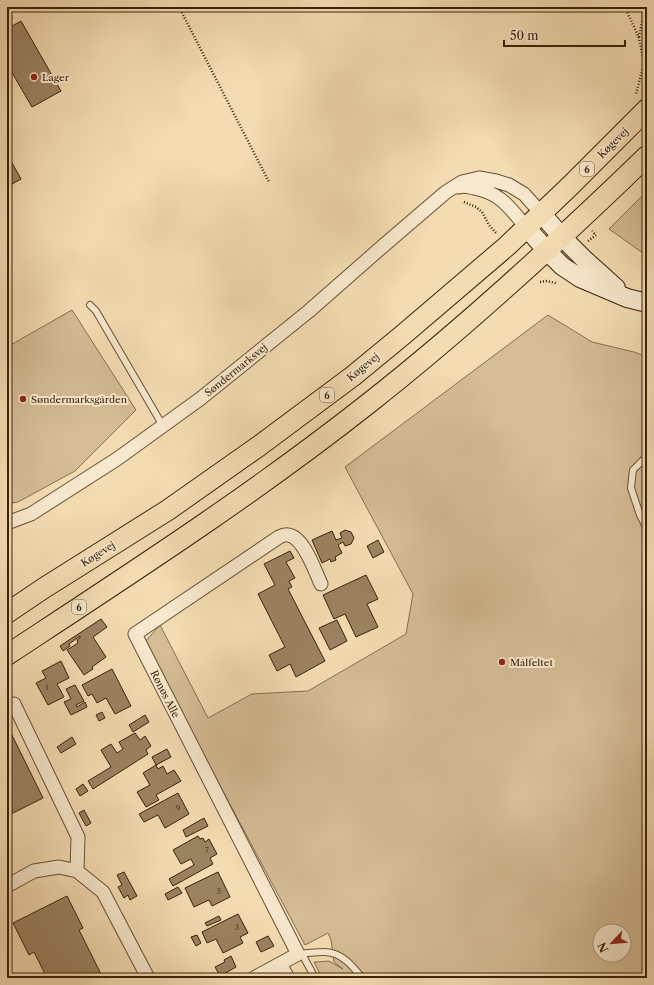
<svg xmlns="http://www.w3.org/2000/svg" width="654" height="985" font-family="'Libre Caslon Text',serif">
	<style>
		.green { fill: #d4bc95; stroke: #876f50; fill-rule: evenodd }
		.building { fill: #9b8361; stroke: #3a220a }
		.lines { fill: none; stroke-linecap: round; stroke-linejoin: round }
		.lane-casing { stroke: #685034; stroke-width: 8 }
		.street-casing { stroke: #685034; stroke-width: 15 }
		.secondary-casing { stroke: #3a220a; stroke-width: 20 }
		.primary-casing { stroke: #3a220a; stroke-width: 22 }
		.path { stroke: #3a220a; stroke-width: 2.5; stroke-dasharray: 1 2; stroke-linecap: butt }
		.lane { stroke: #f8e8cd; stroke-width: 6 }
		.street { stroke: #f8e8cd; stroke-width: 13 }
		.secondary { stroke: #f8e8cd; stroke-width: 18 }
		.primary { stroke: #f4dcb2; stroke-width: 20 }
		.poi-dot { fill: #8f2418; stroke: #f8e8cd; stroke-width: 1.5 }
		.labels { text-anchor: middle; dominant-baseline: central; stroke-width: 4; stroke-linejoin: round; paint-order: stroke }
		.number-label { font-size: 8px; fill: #523a20 }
		.shield { fill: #f8e8cd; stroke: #735d44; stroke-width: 1 }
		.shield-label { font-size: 9px; font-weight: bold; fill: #3a220a }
		.poi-label { font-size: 10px; fill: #3a220a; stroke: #f8e8cd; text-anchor: start }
		.street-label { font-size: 10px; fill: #3a220a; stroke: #f8e8cd }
	</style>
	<rect width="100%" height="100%" fill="#f4dcb2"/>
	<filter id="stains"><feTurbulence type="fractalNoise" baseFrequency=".005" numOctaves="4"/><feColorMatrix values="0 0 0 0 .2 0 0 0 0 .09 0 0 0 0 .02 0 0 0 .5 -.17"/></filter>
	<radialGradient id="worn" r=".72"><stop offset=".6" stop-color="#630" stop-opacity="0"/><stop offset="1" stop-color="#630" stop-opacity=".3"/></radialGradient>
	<!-- green -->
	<path class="green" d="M647,191V256L609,229Z
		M72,310L136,410L75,471L18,502L7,504V347Z
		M548,315L592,342L634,352L647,357V978H322L314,962H315L329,961L343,969L334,962L331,940L328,933L305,945L144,643L160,625L208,718L252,694L308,691L406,634L413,594L345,467ZM600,931H624V955H600Z"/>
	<!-- building -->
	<path class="building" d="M21,21L61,91L32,107L7,64V29Z
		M7,154L21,179L7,187Z
		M345,530L351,532L354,538L351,544L345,546L343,542L338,545L342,553L335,557L336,560L331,562L330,559L322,563L312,540L332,531L336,540L342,538L340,533Z
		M378,540L384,552L373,558L367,546Z
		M290,551L294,558L286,562L295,578L289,581L292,587L288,589L325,661L296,677L290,664L277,671L269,655L285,647L258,594L275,585L264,564Z
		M366,575L378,599L367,604L378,627L356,637L345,614L334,619L323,595Z
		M101,619L107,627L93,637L106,657L92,667L93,669L84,675L67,650L78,643L77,640L80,638V636L69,644L70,646L63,651L60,646Z
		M337,620L347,641L330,650L319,628Z
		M61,661L69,678L57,684L64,697L48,705L36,683L46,678L42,671Z
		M112,669L131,706L115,714L106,698L97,703L92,694L88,696L82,685Z
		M75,685L84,701L76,705L77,707L85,702L87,707L71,715L64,702L71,699L66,689Z
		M102,712L105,718L99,721L96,715Z
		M145,715L149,722L133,732L129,725Z
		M7,725L43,798L7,816Z
		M135,733L140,740L145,736L151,746L146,750L148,754L93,789L88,781L111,767L101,750L111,744L117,753L123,749L119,742Z
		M72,737L76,744L61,753L57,747Z
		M167,749L171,757L156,765L152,757Z
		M156,765L158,769L163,766L167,774L174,770L181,781L156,795L159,800L146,807L137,792L150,785L143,773Z
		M83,784L88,791L80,796L76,789Z
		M178,793L189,814L165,828L158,815L144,822L139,814Z
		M84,810L91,823L86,826L79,813Z
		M204,818L208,826L186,837L183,830Z
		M198,836L200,839L203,838L205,842L209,839L217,854L210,858L213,864L173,886L169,879L194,865L191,859L181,864L173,850Z
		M124,872L137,896L130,900L128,895L124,898L118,887L122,885L117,875Z
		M218,872L230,897L212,906L209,900L194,907L185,888Z
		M178,887L182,893L168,900L165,894Z
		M67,896L83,928L79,930L103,978H47L34,952L29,955L13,923Z
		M238,914L248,933L240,937L243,943L223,953L216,939L207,943L202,932Z
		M219,916L221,920L207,926L205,923Z
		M197,935L201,943L196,946L191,937Z
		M268,936L274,946L261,952L256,942Z
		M231,956L236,967L220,976L215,967L225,962L224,960Z"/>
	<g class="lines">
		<!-- lane casing -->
		<g class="lane-casing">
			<path id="lane" d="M90,305L96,311L163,426
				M647,456L633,470L631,488L640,515L647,529
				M298,954C307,953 315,952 324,952C341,952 352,965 362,978
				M302,954L315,978"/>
		</g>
		<!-- street casing -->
		<g class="street-casing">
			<path id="street" d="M459,187C464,185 469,187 474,188C501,193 510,208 526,227
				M7,523L31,514L117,459L200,399L309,311L383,246L446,192L462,182L479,178L496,181L509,185L524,194L541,213
				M14,704L78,837L77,871
				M7,886L34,871L59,867L77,871L103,892L148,978
				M280,964L288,978
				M254,978L298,954L135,634L279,537C281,536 285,534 288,535C304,537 315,571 321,584"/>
		</g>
		<!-- secondary casing -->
		<g class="secondary-casing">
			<path id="secondary" d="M541,213L562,237L585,260L616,288
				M526,227L547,251L562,266L580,278L627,298L647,303"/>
		</g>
		<!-- primary casing -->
		<g class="primary-casing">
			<path id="primary" d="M7,613L44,588L168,510L259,446L353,376L404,334L507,246L569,187L647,109
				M7,655C130,574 254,494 369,403C467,326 558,242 647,156"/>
		</g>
		<!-- path -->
		<path class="path" d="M179,7L269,182
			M625,7L639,38L644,63L636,94L635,95
			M639,37L643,17L642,7
			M464,202L476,207L482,212L489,225L496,233
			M588,241L596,235L592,231
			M540,282L546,281L556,283"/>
		<!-- lane -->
		<use href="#lane" class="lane"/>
		<!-- street -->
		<use href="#street" class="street"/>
		<!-- secondary -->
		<use href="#secondary" class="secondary"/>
		<!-- primary -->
		<use href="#primary" class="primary"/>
	</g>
	<!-- markers -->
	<g class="poi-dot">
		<circle cx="34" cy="77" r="4"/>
		<circle cx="23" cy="399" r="4"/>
		<circle cx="502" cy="662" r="4"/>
	</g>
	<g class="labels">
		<!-- number labels -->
		<g class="number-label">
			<text x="47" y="687">1</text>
			<text x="178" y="808">9</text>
			<text x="207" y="850">7</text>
			<text x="219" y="891">5</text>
			<text x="237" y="927">3</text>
		</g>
		<!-- shield labels -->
		<g class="shield">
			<rect x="580" y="162" width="14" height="14" rx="3"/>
			<rect x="320" y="388" width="14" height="14" rx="3"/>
			<rect x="72" y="600" width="14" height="14" rx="3"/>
		</g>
		<g class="shield-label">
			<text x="587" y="169">6</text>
			<text x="327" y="395">6</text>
			<text x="79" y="607">6</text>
		</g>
		<!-- poi labels -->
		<g class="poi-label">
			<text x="42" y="77">Lager</text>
			<text x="31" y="399">Søndermarksgården</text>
			<text x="510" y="662">Målfeltet</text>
		</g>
		<!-- street labels -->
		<g class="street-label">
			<text transform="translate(613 143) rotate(-45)">Køgevej</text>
			<text transform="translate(363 367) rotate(-39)">Køgevej</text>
			<text transform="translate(236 370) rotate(-39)">Søndermarksvej</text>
			<text transform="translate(98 554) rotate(-32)">Køgevej</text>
			<text transform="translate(165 694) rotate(63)">Rønøs Alle</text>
		</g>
	</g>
	<!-- margin -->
	<rect width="654" height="985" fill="none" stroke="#f4dcb2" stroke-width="24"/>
	<rect x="8" y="8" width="638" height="969" fill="none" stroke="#3a220a" stroke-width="2"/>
	<rect x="12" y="12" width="630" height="961" fill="none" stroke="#3a220a"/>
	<!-- north arrow -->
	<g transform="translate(612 943) rotate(244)"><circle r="19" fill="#f8e8cd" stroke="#ac997f"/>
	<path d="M0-3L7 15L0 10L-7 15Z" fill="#8f2418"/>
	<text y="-6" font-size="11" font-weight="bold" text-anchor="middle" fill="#3a220a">N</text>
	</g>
	<!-- scale -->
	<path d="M504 40v6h121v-6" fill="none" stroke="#3a220a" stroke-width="2"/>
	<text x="510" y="40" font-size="12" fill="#3a220a" stroke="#f8e8cd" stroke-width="3" paint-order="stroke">50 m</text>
	<rect width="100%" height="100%" filter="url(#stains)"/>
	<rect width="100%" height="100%" fill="url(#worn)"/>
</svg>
